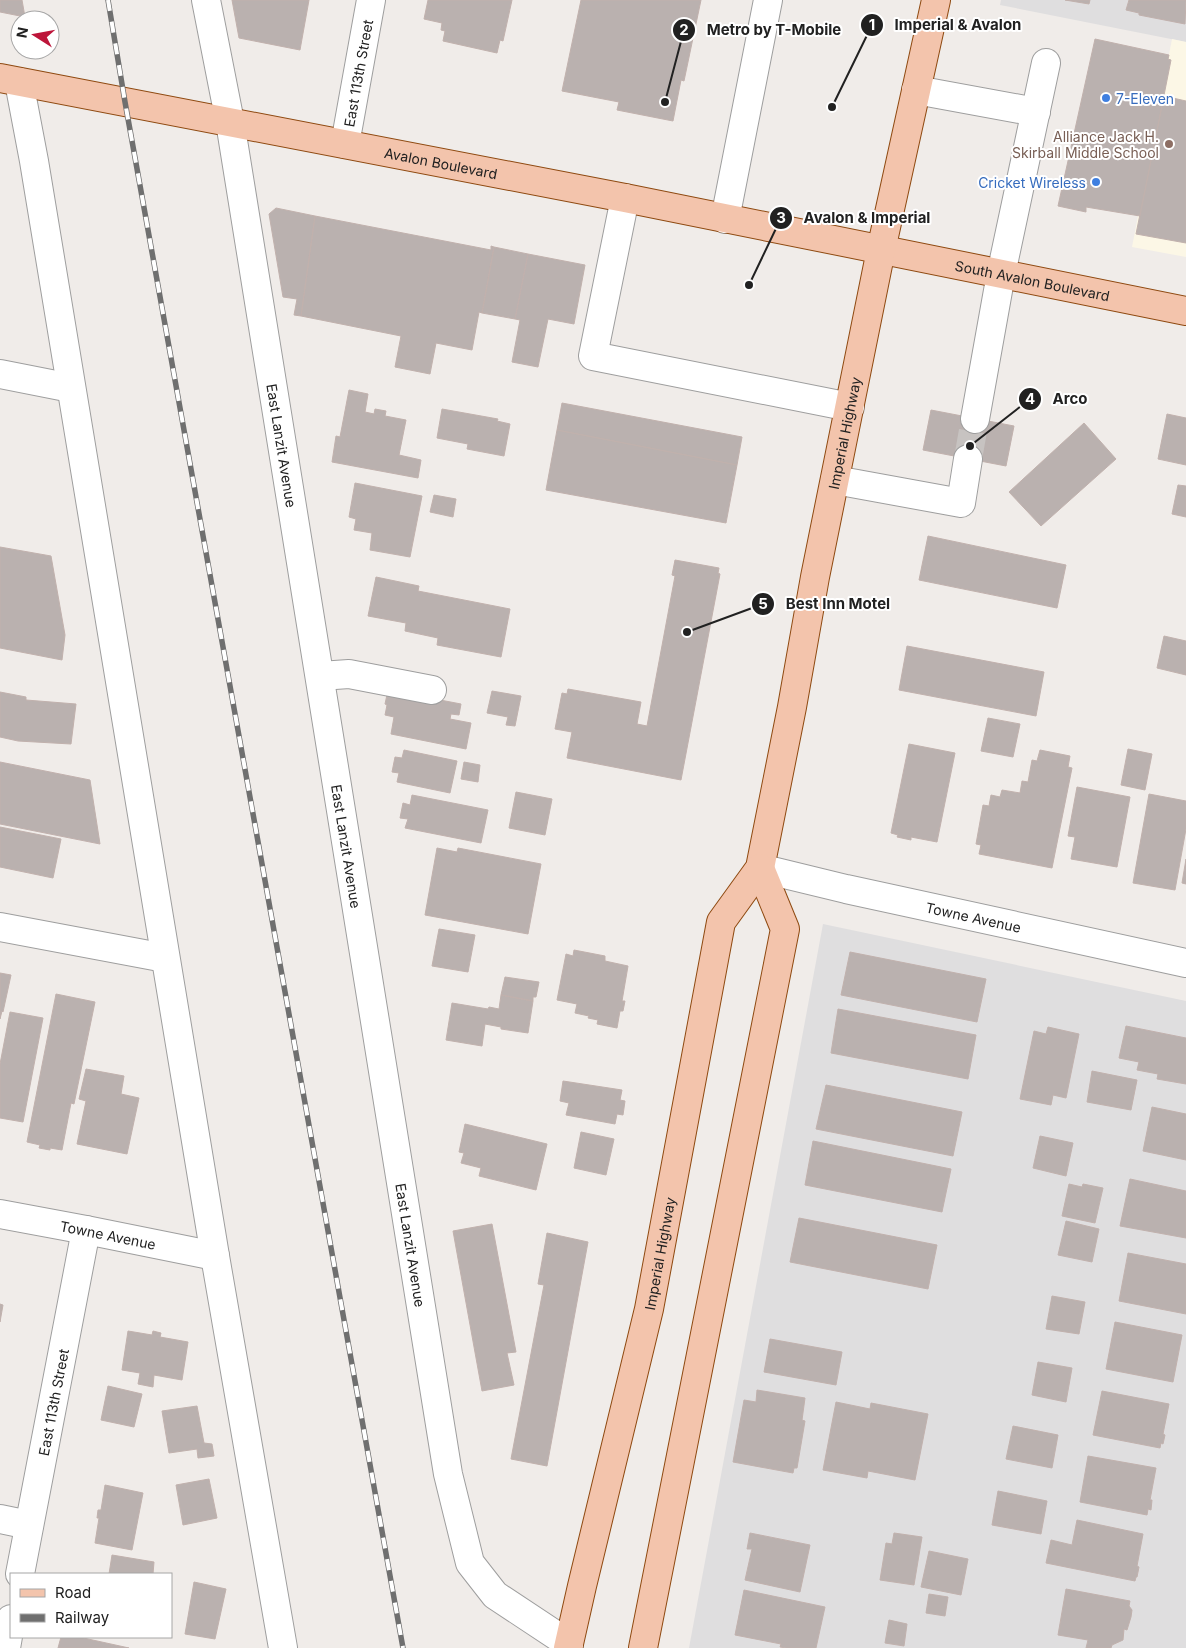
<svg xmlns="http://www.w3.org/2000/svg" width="1186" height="1648" font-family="Inter,sans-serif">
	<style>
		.residential { fill: #dfdedf }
		.education { fill: #fcf7e6 }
		.building { fill: #bab1af; stroke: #c1b1ad }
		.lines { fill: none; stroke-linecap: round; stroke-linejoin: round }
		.minor-tunnel { stroke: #c7c3c1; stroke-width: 28; stroke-dasharray: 28 14; stroke-linecap: butt }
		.minor-casing { stroke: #9e9e9e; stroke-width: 30 }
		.major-casing { stroke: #8e4910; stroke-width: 30 }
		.minor { stroke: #fff; stroke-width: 28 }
		.major { stroke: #f3c4ac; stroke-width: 28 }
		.rail-casing { stroke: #6f6f6f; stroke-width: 5.5 }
		.rail { stroke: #fff; stroke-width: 4; stroke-dasharray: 11; stroke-linecap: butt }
		.shop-dot { fill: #3f7fe0; stroke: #fff; stroke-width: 2 }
		.education-dot { fill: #8d6e63; stroke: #fff; stroke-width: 2 }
		.labels { text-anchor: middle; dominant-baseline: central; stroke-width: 4; stroke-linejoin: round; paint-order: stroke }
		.street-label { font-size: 14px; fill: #212121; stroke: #fff }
		.shop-label { font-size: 14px; fill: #366cbe; stroke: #fff; text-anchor: start }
		.education-label { font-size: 14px; fill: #785e54; stroke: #fff; text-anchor: end }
		.leader { fill: none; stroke: #212121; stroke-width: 2 }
		.callout-dot { fill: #212121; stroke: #fff; stroke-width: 2 }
		.mark-label { font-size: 15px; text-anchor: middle; font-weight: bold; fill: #fff }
		.callout-label { font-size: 15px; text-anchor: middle; font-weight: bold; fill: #212121; stroke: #fff; stroke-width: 4; stroke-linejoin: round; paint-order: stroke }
	</style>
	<rect width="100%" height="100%" fill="#f0ece9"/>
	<!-- residential -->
	<path class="residential" d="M1001,0H1186V42L1000,5Z
		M823,924L1186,1001V1648H689Z"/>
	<!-- education -->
	<path class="education" d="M1172,39L1186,42V257L1132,247Z"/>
	<!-- building -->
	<path class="building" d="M0,0H22L25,17L0,12Z
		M232,0H309L300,50L239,38Z
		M428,0H512L503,41L500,40L497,53L443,41L445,31L441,30L442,23L424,19Z
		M581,0H701L684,81L681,80L673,121L617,110L619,102L562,91Z
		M1065,0H1090L1089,4Z
		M1129,0H1186L1185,24L1139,15V13L1126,10Z
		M1095,39L1169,55L1168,59L1171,60L1140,216L1086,207V212L1058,206Z
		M1164,96L1186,101V243L1136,234Z
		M276,208L315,216L301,316L294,315L297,299L283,297L269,214Z
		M315,216L491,250V246L494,247L482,313L479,312L472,350L436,343L430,374L395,367L401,336L301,316Z
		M494,247L528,254L515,319L482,313Z
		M528,254L585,265L574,324L548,319L538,367L512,362L520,320L515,319Z
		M349,390L368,394L365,412L374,414L375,409L386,411L385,416L406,420L399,455L421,460L418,478L332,462L336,436L340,437Z
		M562,403L742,437L737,465L557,430Z
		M442,409L498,419L497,421L510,424L504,456L467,449L468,444L437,438Z
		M931,410L1014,426L1006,466L923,450Z
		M1167,414L1186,418V465L1158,459Z
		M1084,423L1116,459L1041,526L1009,492Z
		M557,430L737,465L726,523L546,490Z
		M355,483L422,496L410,557L370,550L372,533L354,530L356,519L349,517Z
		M1178,485L1186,486V517L1172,514Z
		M434,495L456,499L453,517L430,512Z
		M928,536L1066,565L1057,608L919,580Z
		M0,547L51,556L65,635L62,660L0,648Z
		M675,560L719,568L718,573L720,574L681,780L567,758L572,732L555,729L562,693L567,694L568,689L641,702L637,724L647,726L675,576L672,575Z
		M376,577L419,586L418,591L510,609L501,657L437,645L438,638L405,631L406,623L368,616Z
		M1164,636L1186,641V675L1157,668Z
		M907,646L1044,672L1036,716L899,690Z
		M388,690L461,704L459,715L451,714L450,719L471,723L466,749L391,734L394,717L385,715L387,705L385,704Z
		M492,691L521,696L515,726L506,725L508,717L487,713Z
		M0,692L26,697V700L76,704L71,744L18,741L0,737Z
		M988,718L1020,724L1013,757L981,751Z
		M909,744L955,753L937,842L911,837V840L897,837L898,835L891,833Z
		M1128,749L1152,754L1145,790L1121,785Z
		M404,750L457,761L450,793L397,782L399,773L392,772L395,757L402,758Z
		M1040,750L1070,756L1068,767L1072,768L1052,868L979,854L981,845L976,844L983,805L989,806L991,795L1000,797L1002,790L1020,793L1022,781L1028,782L1032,760L1037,761Z
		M0,762L90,780L100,844L0,824Z
		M464,762L480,765L478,782L461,779Z
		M1077,787L1130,797L1117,867L1071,859L1075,837L1068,836Z
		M516,792L552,799L545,835L509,828Z
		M1149,794L1186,801V829L1175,890L1133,883Z
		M412,795L488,810L481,843L405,828L408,819L400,818L403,803L410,805Z
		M0,827L61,839L53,878L0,867Z
		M437,848L457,852L458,848L541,864L528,934L425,915Z
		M1186,859V884L1182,883Z
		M439,929L475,935L468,972L432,966Z
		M574,950L605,956V961L628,966L622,1001H625L623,1011H620L617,1028L597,1024L598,1020L588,1018L589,1016L575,1013L577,1004L557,1000L566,954L573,956Z
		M850,952L986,979L977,1022L841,995Z
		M0,973L11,975L3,1012L2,1011L0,1019Z
		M505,977L539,982L536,997H533V1001L501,995Z
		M56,994L95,1002L74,1104L71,1103L62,1150L50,1148V1150L39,1148L40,1145L27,1142Z
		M501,995L533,1001L528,1033L501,1029V1027L485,1024L482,1046L446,1040L452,1003L488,1009L489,1007L499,1009Z
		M838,1009L976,1035L968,1079L831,1053Z
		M10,1012L43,1018L23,1122L0,1118V1064Z
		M1126,1026L1186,1038V1084L1157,1079L1158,1074L1137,1070L1139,1062L1119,1058Z
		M1048,1027L1079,1034L1066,1098L1053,1095L1051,1105L1020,1099L1034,1031L1046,1034Z
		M86,1069L124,1076L121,1094L139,1098L127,1154L77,1144L86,1101L79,1099Z
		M1092,1071L1137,1080L1131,1110L1087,1102Z
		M563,1081L622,1090L620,1100L625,1101L623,1115L617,1114L615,1124L566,1115L569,1103L560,1101Z
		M826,1085L962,1112L953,1156L816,1129Z
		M1152,1107L1186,1114V1160L1143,1151Z
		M465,1124L547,1144L536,1190L479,1176L481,1168L461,1163L464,1153L459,1152Z
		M581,1132L614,1139L606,1175L574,1168Z
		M1040,1136L1073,1143L1066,1176L1033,1168Z
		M813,1141L951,1169L942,1212L805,1185Z
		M1130,1179L1186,1191V1238L1120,1226Z
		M1069,1184L1082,1187L1083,1184L1103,1188L1095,1223L1062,1216Z
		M799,1218L937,1245L928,1289L790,1262Z
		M1066,1221L1099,1229L1092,1262L1058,1255Z
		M492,1224L516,1352L507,1353L514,1385L482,1391L453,1231Z
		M547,1233L588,1242L547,1466L511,1459L544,1285L538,1284Z
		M1128,1253L1186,1264V1314L1119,1301Z
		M1052,1296L1085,1302L1079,1334L1046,1329Z
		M0,1304L3,1305L0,1322Z
		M1115,1322L1182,1335L1173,1382L1106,1369Z
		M128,1331L152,1335L153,1331L161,1333L160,1337L188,1342L182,1380L154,1375L153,1387L138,1384L140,1373L122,1370Z
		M770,1339L842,1352L836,1385L764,1372Z
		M1038,1362L1072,1368L1066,1402L1032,1395Z
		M108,1386L142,1394L134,1427L101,1420Z
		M757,1390L805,1398L802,1420L805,1421L797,1468H794L793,1473L733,1462L744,1400L756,1402Z
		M1102,1391L1169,1404L1163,1434L1165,1435L1163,1444L1161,1443L1160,1448L1093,1435Z
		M836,1402L870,1409L871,1403L928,1414L915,1480L868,1471L867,1478L823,1470Z
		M197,1406L204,1443L212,1444L214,1456L198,1458L197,1449L169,1453L162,1411Z
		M1013,1426L1058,1435L1052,1468L1006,1459Z
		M1088,1456L1156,1468L1150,1500H1152L1151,1510L1148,1509L1147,1515L1080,1502Z
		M209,1479L217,1518L183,1525L176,1485Z
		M105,1485L143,1493L132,1550L95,1543L99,1518H97L98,1510H101Z
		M998,1491L1047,1501L1041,1534L992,1525Z
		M1077,1520L1143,1534L1137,1566L1139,1567L1137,1577H1136L1135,1581L1046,1563L1051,1540L1072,1545Z
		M750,1533L810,1545L800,1592L745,1580L752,1549H747Z
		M894,1533L922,1537L914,1585L880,1580L886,1543L892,1544Z
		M929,1551L968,1559L961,1595L921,1587Z
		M112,1555L154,1562L153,1574H109Z
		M194,1582L226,1589L215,1639L185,1634Z
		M1066,1589L1130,1601L1129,1606L1132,1610L1131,1617L1127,1630L1124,1629L1123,1640L1112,1645L1111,1648H1086L1088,1640L1058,1635Z
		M744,1590L825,1607L816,1648H786L780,1647L781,1644L735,1635Z
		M929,1594L948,1597L945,1616L926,1613Z
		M889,1620L907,1624L904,1646L885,1643Z
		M61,1637H79L129,1648H58Z"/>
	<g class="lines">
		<!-- minor-tunnel -->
		<path class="minor-tunnel" d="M968,459L975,419"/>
		<!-- minor casing -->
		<g class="minor-casing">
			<g id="minor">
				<path id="s1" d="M206,0L230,122L448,1474L470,1563L495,1595L569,1644"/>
				<path d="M19,82L34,161L215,1256L283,1648"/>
				<path d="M916,90L1036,112"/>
				<path id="s2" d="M345,144L371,0"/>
				<path d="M625,198L593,356L850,407"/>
				<path d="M725,219L768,0"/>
				<path d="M0,374L71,388"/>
				<path d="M975,419L1001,274L1046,63"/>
				<path d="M835,480L961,503L968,459"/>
				<path d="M320,676L349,674L432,690"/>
				<path id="s3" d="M760,868L846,889L1186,963"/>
				<path d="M0,927L165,958"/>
				<path id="s4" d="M0,1214L86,1230L215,1256"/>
				<path d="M0,1519L29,1525"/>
				<path id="s5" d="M20,1574L86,1230"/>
				<path d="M6,1648L11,1619"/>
			</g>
		</g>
		<!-- major casing -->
		<g class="major-casing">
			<g id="major">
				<path id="s6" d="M0,78L625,198L1186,311"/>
				<path id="s7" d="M568,1648L582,1586L649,1309L721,922L760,868L792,707L815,577L881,250L936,0"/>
				<path d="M643,1648L785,929L760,868"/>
			</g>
		</g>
		<!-- minor -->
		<use href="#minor" class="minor"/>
		<!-- major -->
		<use href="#major" class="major"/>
		<!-- rail casing -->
		<g class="rail-casing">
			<path id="rail" d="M108,0L125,102L403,1648"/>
		</g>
		<!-- rail -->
		<use href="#rail" class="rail"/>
	</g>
	<!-- markers -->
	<g class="shop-dot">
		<circle cx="1106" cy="98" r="5"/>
		<circle cx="1096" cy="182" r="5"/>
	</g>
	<circle class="education-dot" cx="1169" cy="144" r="5"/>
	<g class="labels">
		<!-- street labels -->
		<g class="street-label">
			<text stroke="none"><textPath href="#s2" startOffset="72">East 113th Street</textPath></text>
			<text stroke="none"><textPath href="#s6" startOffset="449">Avalon Boulevard</textPath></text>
			<text stroke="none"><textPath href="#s6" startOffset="1052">South Avalon Boulevard</textPath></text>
			<text stroke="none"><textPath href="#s7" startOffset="1252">Imperial Highway</textPath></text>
			<text stroke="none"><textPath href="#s1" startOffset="452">East Lanzit Avenue</textPath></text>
			<text stroke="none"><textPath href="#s1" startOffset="858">East Lanzit Avenue</textPath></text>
			<text stroke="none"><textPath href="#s3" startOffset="219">Towne Avenue</textPath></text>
			<text stroke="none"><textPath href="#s4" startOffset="110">Towne Avenue</textPath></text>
			<text stroke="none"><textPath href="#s1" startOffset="1262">East Lanzit Avenue</textPath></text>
			<text stroke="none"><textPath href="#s7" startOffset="405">Imperial Highway</textPath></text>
			<text stroke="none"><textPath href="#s5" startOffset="175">East 113th Street</textPath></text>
		</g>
		<!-- shop labels -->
		<g class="shop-label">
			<text x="1116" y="98">7-Eleven</text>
			<text x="1086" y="182" text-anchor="end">Cricket Wireless</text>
		</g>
		<!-- education labels -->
		<g class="education-label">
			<text x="1159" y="136">Alliance Jack H.<tspan x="1159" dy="16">Skirball Middle School</tspan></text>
		</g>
	</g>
	<!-- callouts -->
	<path class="leader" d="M832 107L872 25M665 102L684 30M749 285L781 218M970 446L1030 399M687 632L763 604"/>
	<g class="callout-dot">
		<circle cx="832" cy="107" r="5"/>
		<circle cx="665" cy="102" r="5"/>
		<circle cx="749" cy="285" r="5"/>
		<circle cx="970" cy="446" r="5"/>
		<circle cx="687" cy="632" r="5"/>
		<circle cx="872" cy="25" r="12"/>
		<circle cx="684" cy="30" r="12"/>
		<circle cx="781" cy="218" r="12"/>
		<circle cx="1030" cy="399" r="12"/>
		<circle cx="763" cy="604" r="12"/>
	</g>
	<g class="mark-label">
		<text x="872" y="30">1</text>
		<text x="684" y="35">2</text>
		<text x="781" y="223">3</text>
		<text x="1030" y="404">4</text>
		<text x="763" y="609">5</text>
	</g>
	<g class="callout-label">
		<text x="958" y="30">Imperial &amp; Avalon</text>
		<text x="774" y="35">Metro by T-Mobile</text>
		<text x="867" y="223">Avalon &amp; Imperial</text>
		<text x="1070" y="404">Arco</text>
		<text x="838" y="609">Best Inn Motel</text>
	</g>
	<!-- legend -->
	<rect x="10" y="1573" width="162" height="65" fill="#ffffff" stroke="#a6a6a6"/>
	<rect x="20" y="1589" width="25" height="8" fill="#f3c4ac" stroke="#a6a6a6"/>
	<text x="55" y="1598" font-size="15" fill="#212121">Road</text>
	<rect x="20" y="1614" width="25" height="8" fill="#6f6f6f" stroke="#a6a6a6"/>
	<text x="55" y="1623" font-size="15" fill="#212121">Railway</text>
	<!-- north arrow -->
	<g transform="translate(35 35) rotate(281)"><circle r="24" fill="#ffffff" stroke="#a6a6a6"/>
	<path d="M0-4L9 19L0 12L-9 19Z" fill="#bd153a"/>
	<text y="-8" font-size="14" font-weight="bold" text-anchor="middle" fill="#212121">N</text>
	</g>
</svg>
